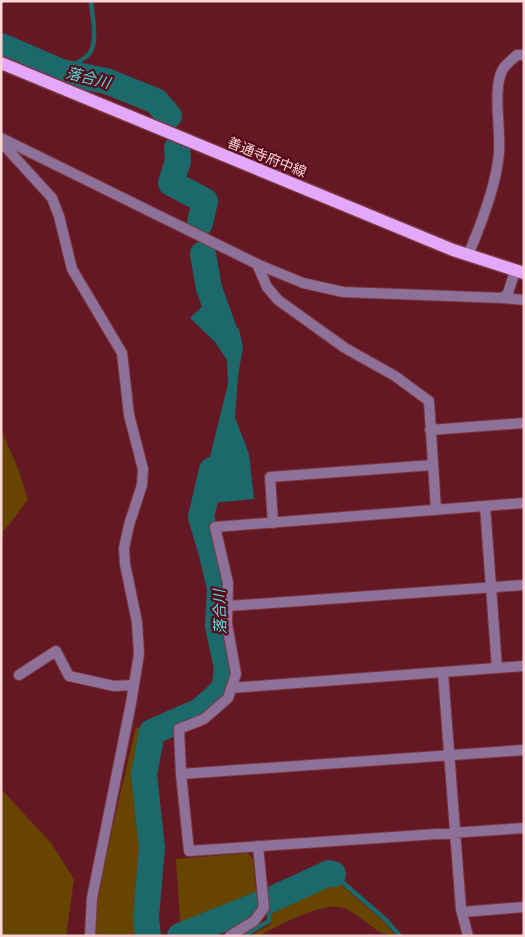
<svg xmlns="http://www.w3.org/2000/svg" width="525" height="937" font-family="Roboto,'Noto Sans JP',sans-serif">
	<style>
		.green { fill: #674400 }
		.water { fill: #1b696a }
		.lines { fill: none; stroke-linecap: round; stroke-linejoin: round }
		.stream { stroke: #1b696a; stroke-width: 4.5 }
		.river { stroke: #1b696a; stroke-width: 26 }
		.street-casing { stroke: #7c3741; stroke-width: 12 }
		.primary-casing { stroke: #7c3741; stroke-width: 15 }
		.street { stroke: #8e7199; stroke-width: 10 }
		.primary { stroke: #e4a8fa; stroke-width: 12 }
		.labels { text-anchor: middle; dominant-baseline: central; stroke-width: 4.5; stroke-linejoin: round; paint-order: stroke }
		.street-label { font-size: 14px; fill: #fdd7d8; stroke: #570b1a }
		.water-label { font-size: 15px; font-style: italic; fill: #52e2e4; stroke: #570b1a }
	</style>
	<rect width="100%" height="100%" fill="#641824"/>
	<!-- green -->
	<path class="green" d="M1,429L19,471L28,500L3,532L1,558Z
		M136,727L149,731L140,774L148,851L144,921L145,936H95L96,898Z
		M1,789L51,843L74,879L66,936H1Z
		M248,853L253,859L257,900L181,933L176,859Z
		M329,876L332,877L383,921L396,936C376,936 364,917 346,909C326,899 278,926 259,936H250L271,924L272,902Z
		M250,912L236,925L214,936H190Z"/>
	<!-- water -->
	<path class="water" d="M219,291L227,321L239,329L243,347L238,376L235,417L249,454L254,499L201,504V493L228,384L227,360L215,342L190,318Z"/>
	<g class="lines">
		<!-- stream -->
		<path class="stream" d="M61,72C70,66 81,62 88,55C99,45 92,15 91,1
			M333,874L386,920L400,936
			M243,936L269,921L270,900"/>
		<!-- river -->
		<path class="river" d="M1,46L61,72L106,81L156,101L169,116
			M177,148L178,161L171,183L205,201L200,223
			M203,254L209,288L224,330
			M148,936L146,918L152,847L144,775L152,732L200,711L219,694L225,686L227,668L218,626L220,588L212,554L201,517L212,470
			M180,936L270,900L329,873L333,874"/>
		<!-- street casing -->
		<g class="street-casing">
			<path id="street" d="M1,138L257,264L303,283L343,292L503,298L508,293L515,271
				M1,142L52,198L59,216L72,269L122,353L129,415L143,469L142,485L129,525L124,548L125,564L137,622L139,654L131,703L92,898L90,936
				M468,255C480,227 497,182 499,152C501,131 492,87 503,69C506,64 513,59 517,55H524
				M257,264L267,287L278,300L345,348L395,376L429,401L436,510
				M503,298L524,300
				M430,430L524,423
				M524,503L215,527L228,583L227,624L236,674L228,698L204,719L179,729L181,774L189,851L524,828
				M485,506L497,668
				M273,523L270,477L433,465
				M228,606L524,585
				M443,673L461,909L468,936
				M19,675L56,651L69,676L114,686L134,685
				M231,688L524,666
				M181,774L524,750
				M462,912L524,907
				M230,936L254,921L264,908L258,846"/>
		</g>
		<!-- primary casing -->
		<g class="primary-casing">
			<path id="primary" d="M1,63L453,250L524,273"/>
		</g>
		<!-- street -->
		<use href="#street" class="street"/>
		<!-- primary -->
		<use href="#primary" class="primary"/>
	</g>
	<g class="labels">
		<!-- street labels -->
		<g class="street-label">
			<text transform="translate(267 157) rotate(22)">善通寺府中線</text>
		</g>
		<!-- water labels -->
		<g class="water-label">
			<text transform="translate(88 78) rotate(14)">落合川</text>
			<text transform="translate(220 612) rotate(-92)">落合川</text>
		</g>
	</g>
	<!-- border -->
	<rect width="525" height="937" fill="none" stroke="#fdd7d8" stroke-width="5"/>
</svg>
